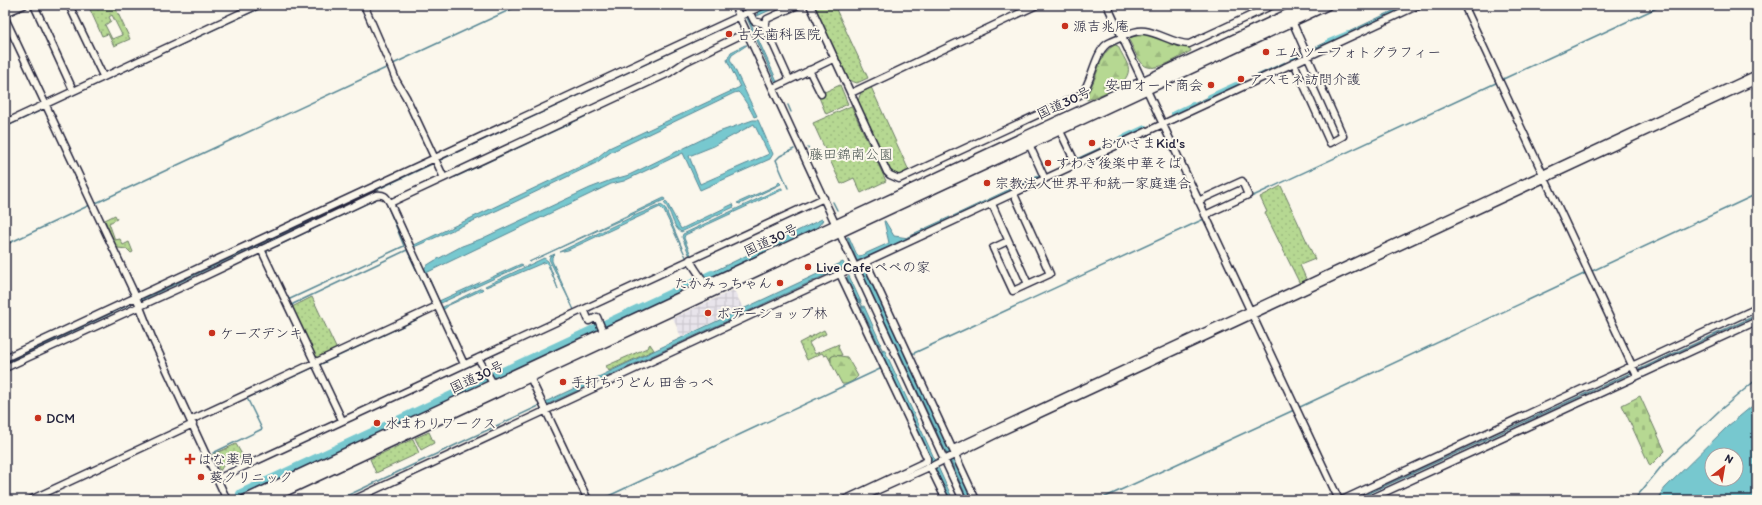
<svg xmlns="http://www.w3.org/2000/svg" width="1762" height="505" font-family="Itim,'Klee One',sans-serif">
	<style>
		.industrial { fill: url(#industrial-grid) }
		.grass { fill: url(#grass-dots); stroke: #6c7d66; fill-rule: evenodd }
		.forest { fill: url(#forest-firs); stroke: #6c7d66 }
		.cemetery { fill: url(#cemetery-stones); stroke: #6c7d66 }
		.water { fill: #77c8cf; stroke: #558694; fill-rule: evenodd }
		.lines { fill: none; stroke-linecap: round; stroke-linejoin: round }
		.stream { stroke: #558694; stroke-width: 1.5 }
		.canal { stroke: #77c8cf; stroke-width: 6 }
		.river { stroke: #77c8cf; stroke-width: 10 }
		.minor-casing { stroke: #22223b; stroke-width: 9 }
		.highway-casing { stroke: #22223b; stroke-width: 12 }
		.minor { stroke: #fbf7ec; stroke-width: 6 }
		.highway { stroke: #fbf7ec; stroke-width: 9 }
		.poi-dot { fill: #c8321e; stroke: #fbf7ec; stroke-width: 1.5 }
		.labels { text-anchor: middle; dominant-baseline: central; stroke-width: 4; stroke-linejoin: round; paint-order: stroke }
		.poi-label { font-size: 14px; fill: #22223b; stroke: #fbf7ec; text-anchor: start }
		.street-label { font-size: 14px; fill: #22223b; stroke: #fbf7ec }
		.park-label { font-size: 14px; fill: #4e5955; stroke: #fbf7ec }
	</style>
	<defs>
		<pattern id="industrial-grid" width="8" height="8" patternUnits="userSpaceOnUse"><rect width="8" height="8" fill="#e8e4eb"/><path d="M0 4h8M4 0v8" fill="none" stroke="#c7c3ca"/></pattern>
		<pattern id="grass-dots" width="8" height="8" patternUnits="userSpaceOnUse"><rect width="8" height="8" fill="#b6d892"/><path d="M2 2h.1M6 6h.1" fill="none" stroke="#9cb97f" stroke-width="1.8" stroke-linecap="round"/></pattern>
		<pattern id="forest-firs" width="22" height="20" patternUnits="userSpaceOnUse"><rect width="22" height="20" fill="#b6d892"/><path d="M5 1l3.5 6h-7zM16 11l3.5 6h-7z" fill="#9cb97f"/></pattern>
		<pattern id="cemetery-stones" width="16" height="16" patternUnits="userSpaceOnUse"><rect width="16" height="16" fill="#b6d892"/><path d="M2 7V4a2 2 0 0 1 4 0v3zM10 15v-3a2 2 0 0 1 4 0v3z" fill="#9cb97f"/></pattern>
	</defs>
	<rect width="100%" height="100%" fill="#fbf7ec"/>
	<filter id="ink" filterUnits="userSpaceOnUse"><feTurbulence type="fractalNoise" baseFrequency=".025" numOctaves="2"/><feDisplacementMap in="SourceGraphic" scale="8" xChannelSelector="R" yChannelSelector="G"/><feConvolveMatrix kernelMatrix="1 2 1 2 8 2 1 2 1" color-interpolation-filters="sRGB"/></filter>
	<g filter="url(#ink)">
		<!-- industrial -->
		<path class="industrial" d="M734,290L743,308L681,337L673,318Z"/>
		<!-- grass -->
		<path class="grass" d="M88,5H114L130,39L114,46L108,34L102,36ZM112,15L122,35L112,39L105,25L111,21L109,17Z
			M814,5H834L868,78L857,83L848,80L814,7Z
			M840,85L848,104L826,114L818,95Z
			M871,87L910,173L899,177L891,173L858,101L861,92Z
			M851,106L886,181L861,193L854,178L841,184L813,123Z
			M1281,186L1315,259L1300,265L1307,281L1300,284L1265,213L1267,212L1260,197Z
			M115,215L117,219L109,223L115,240L120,239L123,245L129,242L133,252L131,253L127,249L118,248L114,244L105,220Z
			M312,297L337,350L319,359L316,358L292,307Z
			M824,330L826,334L816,338L809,343L815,354L839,344L838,347L842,355L831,357V362L827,355L824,356L822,353L807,360L799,343Z
			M650,344L654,350L609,371L606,366L647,348Z
			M429,432L434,443L421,450L415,438Z
			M413,439L419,453L376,473L370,459Z
			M236,444L245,460L234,456L226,461L220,471L212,455Z"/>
		<!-- forest -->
		<path class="forest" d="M1144,34L1189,47L1191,51C1179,57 1151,77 1141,62C1136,56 1133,47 1129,40L1132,37Z
			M1115,45L1118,46C1121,53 1126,60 1128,66C1133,85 1099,95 1087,100L1085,96C1087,92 1091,89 1092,85C1099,71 1100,52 1115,45Z
			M834,355L847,357L858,376C855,380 848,385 842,384L831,363V357Z"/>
		<!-- cemetery -->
		<path class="cemetery" d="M1640,396L1665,451L1650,466L1622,405Z"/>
		<!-- water -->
		<path class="water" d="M771,5H781L755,17L754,16L758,14L756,11Z
			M1403,6L1404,8L1341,38L1340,36Z
			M747,15L778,83H776L746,16Z
			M1335,38L1336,41L1309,53L1308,51Z
			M745,45H747L732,55L730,59L757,116L754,117C752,112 742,95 738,92L734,93L611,152L596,163L498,210L414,247L412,246L594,160L609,148L740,87L727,60L731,52Z
			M1285,62L1286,64L1258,77L1257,75Z
			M1217,93L1218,95L1186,110L1185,108Z
			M753,120H758L773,154L770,159L700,190L683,153L624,181L611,184L428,272H425L424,270L426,266L434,261L462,246L481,239L590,188L611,180L629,175L713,134ZM754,124L769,154L700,184L689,156L714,146Z
			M1128,135L1129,137L1077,161L1076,159Z
			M1040,175L1041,177L955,217L953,216Z
			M779,182L781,184L777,186L740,204L737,203L777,185Z
			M781,188H782V190L685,235L684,238L691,255L689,254L682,237L683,234Z
			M664,198L665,200L662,201L529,262Z
			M666,201L681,229L733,204L734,207L681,232C672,227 672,211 664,203Z
			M661,205L665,208L686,257L664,211L660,207L568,250L559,252L636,215Z
			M950,217V219L916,235L915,233Z
			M822,219L823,220L815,230L706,281L704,276Z
			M884,221H885L894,236L909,238L857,261L847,237H849L857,255L860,256L889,243Z
			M555,254L552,257V261L574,310L549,259L550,256Z
			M544,258L548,261L558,289L548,265L545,262L486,287L485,286Z
			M843,262L845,266L546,405L545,402Z
			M521,264L523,265L441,303H439L428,281L430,280L439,301Z
			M864,268L907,356L951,452L947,454L861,270Z
			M849,276L861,302L858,303L847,277Z
			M481,288L483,289L482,290L449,305L443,310L464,357L441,308Z
			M864,306L881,344L879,345L861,307Z
			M884,349L935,460L930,464L929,462L931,459L881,351Z
			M1757,402V500H1656L1665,488L1728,426ZM1712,455H1736V479H1712Z
			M952,458L955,459L974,500H968L950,460Z
			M938,467L953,500H950L935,468Z"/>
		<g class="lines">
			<!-- stream -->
			<path class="stream" d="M741,5L745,12
				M5,10L15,5
				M393,64L520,5
				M1501,80L1663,5
				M788,105L791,112
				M49,106L267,5
				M5,127L46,108
				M808,148L813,159
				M438,161L735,22
				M455,177L586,116
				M788,188L776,160L780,156L794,149
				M833,202L837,210
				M96,203L388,67
				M1208,217L1498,82
				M908,237L916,234
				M5,245L90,205
				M277,246L378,198
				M407,250L431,301L433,305L431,307L318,360L315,358L292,307L293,304Z
				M267,255V251L270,248
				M1590,272L1757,194
				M287,298L290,299L404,246L386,202
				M859,300L863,308
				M139,301L434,163
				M879,344L883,351
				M912,354L1204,219
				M5,363L135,302
				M319,365L422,317
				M1636,371L1757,315
				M1300,407L1586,273
				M213,453L262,429L247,398L312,368L315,369
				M338,500L541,405
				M600,500L882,368
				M1099,500L1294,410
				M1354,500L1633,372
				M1620,500L1622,499
				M1634,500L1665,462L1719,411L1757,379"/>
			<!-- canal -->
			<path class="canal" d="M1329,42L1348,34
				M1294,59L1303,54
				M1210,97L1236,85
				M1174,114L1193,105
				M1121,139L1145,128"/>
			<!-- river -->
			<path class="river" d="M241,494L712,275"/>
			<!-- minor casing -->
			<g class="minor-casing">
				<path id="minor" d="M34,5L73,90
					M69,5L103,76
					M364,5L391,67L396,80L406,97L444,178
					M734,5L963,500
					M746,5L754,21L765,24
					M810,5L887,172L890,175L899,179L1082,94C1092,80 1095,53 1107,44C1112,41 1119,39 1124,36C1131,33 1137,30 1145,31C1160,33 1174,44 1189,44L1273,5
					M1107,5L1339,500
					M1464,5L1637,376
					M5,13L24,5
					M5,18L136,297L153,340L227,500
					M1292,21L1343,136L1330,143L1294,63
					M809,70L821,94
					M789,79L765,26L767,19L798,5
					M773,88L835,58
					M851,93L1037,5
					M5,123L258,5
					M1059,129L1076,164
					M1029,144L1045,179
					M1198,201L1242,181L1248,195L1205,215
					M390,203L669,73L685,62L747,32
					M992,204L1028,284
					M1008,241L993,248L1013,291L1050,274L1014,194
					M261,249L342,420
					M690,259C694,270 702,276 706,287
					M866,262L976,500
					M840,274L927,458V461L844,500
					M584,309L589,321L597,317L604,334
					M5,358L764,5
					M478,358L494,385
					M5,368L182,287L376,195C384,194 386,196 390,203L464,364
					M529,375L588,500
					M191,420L437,306
					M953,449L1757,74
					M930,467L946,500
					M217,479L824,198
					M30,500L193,424
					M353,500L1419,5
					M856,500L934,465L1003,431L1757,80
					M1342,500L1757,308
					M1368,500L1757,321"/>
			</g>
			<!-- highway casing -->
			<g class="highway-casing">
				<path id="highway" d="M245,500L1308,5
					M266,500L1327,5"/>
			</g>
			<!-- minor -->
			<use href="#minor" class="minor"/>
			<!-- highway -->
			<use href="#highway" class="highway"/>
		</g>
	</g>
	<!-- markers -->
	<g class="poi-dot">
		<circle cx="1065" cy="26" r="4"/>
		<circle cx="729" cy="34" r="4"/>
		<circle cx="1266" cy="52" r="4"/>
		<circle cx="1241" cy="79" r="4"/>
		<circle cx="1211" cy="85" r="4"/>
		<circle cx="1092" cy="143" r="4"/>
		<circle cx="1048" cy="163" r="4"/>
		<circle cx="987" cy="183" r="4"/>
		<circle cx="808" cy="267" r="4"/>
		<circle cx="780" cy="283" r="4"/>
		<circle cx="708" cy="313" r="4"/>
		<circle cx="212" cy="333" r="4"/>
		<circle cx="563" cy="382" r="4"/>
		<circle cx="38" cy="418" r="4"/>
		<circle cx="377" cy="423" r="4"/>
		<path d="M188 453h4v4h4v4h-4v4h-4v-4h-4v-4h4z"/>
		<circle cx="201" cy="477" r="4"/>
	</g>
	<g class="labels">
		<!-- poi labels -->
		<g class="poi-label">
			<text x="1073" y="26">源吉兆庵</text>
			<text x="737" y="34">古矢歯科医院</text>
			<text x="1274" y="52">エムツーフォトグラフィー</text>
			<text x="1249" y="79">アスモネ訪問介護</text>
			<text x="1203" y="85" text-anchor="end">安田オート商会</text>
			<text x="1100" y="143">おひさまKid's</text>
			<text x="1056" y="163">すわき後楽中華そば</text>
			<text x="995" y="183">宗教法人世界平和統一家庭連合</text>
			<text x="816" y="267">Live Cafe ペペの家</text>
			<text x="772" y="283" text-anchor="end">たかみっちゃん</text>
			<text x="716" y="313">ボデーショップ林</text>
			<text x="220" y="333">ケーズデンキ</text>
			<text x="571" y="382">手打ちうどん 田舎っぺ</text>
			<text x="46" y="418">DCM</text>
			<text x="385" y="423">水まわりワークス</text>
			<text x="198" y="459">はな薬局</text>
			<text x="209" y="477">葵クリニック</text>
		</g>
		<!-- street labels -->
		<g class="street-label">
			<text transform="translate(1064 103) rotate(-25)">国道30号</text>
			<text transform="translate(771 240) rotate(-25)">国道30号</text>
			<text transform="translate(477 377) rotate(-25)">国道30号</text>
		</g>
		<!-- park labels -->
		<g class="park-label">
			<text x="851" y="154">藤田錦南公園</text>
		</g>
	</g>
	<!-- margin -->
	<rect width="1762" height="505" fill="none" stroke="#fbf7ec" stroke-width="20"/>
	<rect x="10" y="10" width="1742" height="485" fill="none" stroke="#22223b" stroke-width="1.5" filter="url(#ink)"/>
	<!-- north arrow -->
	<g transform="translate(1724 467) rotate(31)"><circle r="19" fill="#fbf7ec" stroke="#a4a2a5"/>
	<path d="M0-3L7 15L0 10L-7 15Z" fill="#c8321e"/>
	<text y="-6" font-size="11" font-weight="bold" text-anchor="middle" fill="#22223b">N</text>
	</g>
</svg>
